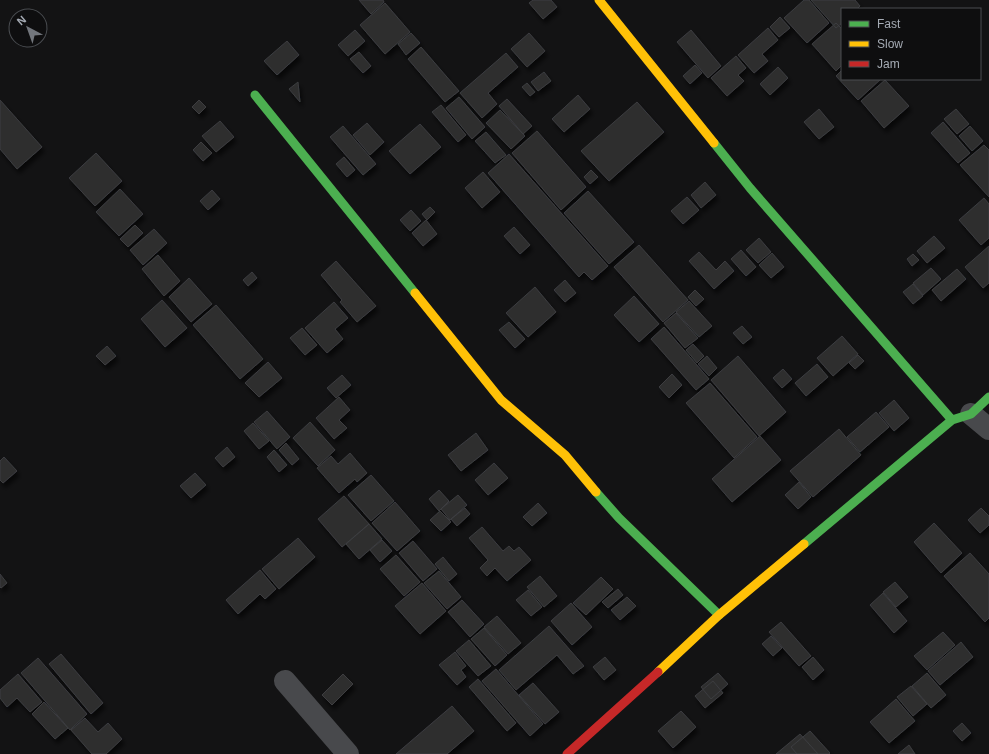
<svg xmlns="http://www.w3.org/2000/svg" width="989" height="754" font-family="Helvetica,sans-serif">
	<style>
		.building { fill: #2e2e2f; stroke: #3c3d40; filter: url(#shadow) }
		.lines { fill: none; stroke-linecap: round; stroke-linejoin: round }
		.street { stroke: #48494c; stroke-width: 22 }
		.fast { stroke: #4caf50; stroke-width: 9 }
		.slow { stroke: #ffc107; stroke-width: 9 }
		.jam { stroke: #c62828; stroke-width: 9 }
	</style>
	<defs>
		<filter id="shadow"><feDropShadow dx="2.5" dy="4.5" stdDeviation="2" flood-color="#0009"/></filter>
	</defs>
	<rect width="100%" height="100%" fill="#131314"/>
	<!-- building -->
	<path class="building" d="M359,0H383L384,2L371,14Z
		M533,0H551L557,7L543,19L529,3Z
		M804,0H809L829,23L807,43L784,18Z
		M811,0H855L860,6L857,9H842V23L836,28Z
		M385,3L410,32L385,54L360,25Z
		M780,17L790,28L779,37L770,27Z
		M836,23L842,29V65L836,71L812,44Z
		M768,28L778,40L762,54L768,61L754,73L738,55Z
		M355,30L365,41L348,56L338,45Z
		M691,30L721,66L708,78L677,42Z
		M411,33L420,43L406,55L398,44Z
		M529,33L545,51L527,67L511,49Z
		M287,41L299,55L277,75L264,61Z
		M421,47L459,91L445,102L408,59Z
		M359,52L371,66L363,73L350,59Z
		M506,53L518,67L488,93L497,104L482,118L460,93Z
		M736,56L746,68L738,75L744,81L727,96L711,78Z
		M695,65L702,73L690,84L683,76Z
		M778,67L788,78L770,95L760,84Z
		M842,70V79H881L858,100L836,76Z
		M544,72L551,81L538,91L531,82Z
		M885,80L909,106L884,128L861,101Z
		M298,82L300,102L289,89Z
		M527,83L535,92L530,96L522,87Z
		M578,95L590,109L564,132L552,119Z
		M459,97L485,127L472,139L446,108Z
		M507,99L532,126L523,134L499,106Z
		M0,100L42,147L17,169L0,149Z
		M199,100L206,107L199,114L192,107Z
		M637,102L664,132L609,181L581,151Z
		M441,105L466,135L458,142L432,112Z
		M819,109L834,127L819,139L804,122Z
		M956,109L969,124L957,134L944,119Z
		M500,110L525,136L511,149L486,123Z
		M220,121L234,137L216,152L202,136Z
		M943,122L970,153L958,163L931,133Z
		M367,123L384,142L370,155L353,135Z
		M420,124L441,147L410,174L389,151Z
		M343,126L376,164L363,175L330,137Z
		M970,126L983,141L972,151L959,136Z
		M537,131L586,187L561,210L512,153Z
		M486,132L506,155L495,163L475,141Z
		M201,142L212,153L203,161L193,150Z
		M984,145L989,150V197L960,165Z
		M96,153L122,181L95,206L69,178Z
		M509,154L608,266L592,280L584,272L579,277L488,173Z
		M344,157L355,170L347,177L336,164Z
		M591,170L598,177L590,184L584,177Z
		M483,172L500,192L482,208L465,188Z
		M705,182L716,195L701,208L691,195Z
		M120,189L143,214L119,236L96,212Z
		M212,190L220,199L208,210L200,201Z
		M588,191L634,242L609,264L564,213Z
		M687,197L699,210L683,224L671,211Z
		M984,198L989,204V238L981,245L959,220Z
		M430,207L435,212L427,220L422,214Z
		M411,210L421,221L410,231L400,220Z
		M426,220L437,234L423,246L412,233Z
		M135,225L143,233L128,247L120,239Z
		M514,227L530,245L520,254L504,236Z
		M154,229L167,243L143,265L130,250Z
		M934,236L945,248L927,263L917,251Z
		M759,238L771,252L758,263L746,250Z
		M639,245L688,300L663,322L614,267Z
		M989,246V283L983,288L965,267Z
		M741,250L756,267L746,276L731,259Z
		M699,252L716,270L725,261L734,271L714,289L689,261Z
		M772,253L784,267L771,278L759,265Z
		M913,254L919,260L912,266L907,259Z
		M158,255L180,281L164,296L142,269Z
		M336,261L376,306L357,322L340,302L342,300L321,275Z
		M931,268L941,279L923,295L913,283Z
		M957,269L966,279L941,301L932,290Z
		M252,272L257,278L248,286L243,280Z
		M189,278L212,304L191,322L169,297Z
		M565,280L576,293L565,302L554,290Z
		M913,284L923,296L913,304L903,292Z
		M535,287L556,312L528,337L506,313Z
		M695,290L704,299L696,306L688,297Z
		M634,296L659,324L639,342L614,315Z
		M162,300L187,328L165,347L141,319Z
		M689,301L712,326L699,337L676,312Z
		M334,302L348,318L335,329L343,339L327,353L305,328Z
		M216,305L263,359L240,379L193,325Z
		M676,313L698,338L685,348L664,323Z
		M509,322L525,339L515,348L499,330Z
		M742,326L752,337L743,344L733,333Z
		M664,327L709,379L696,390L651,339Z
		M302,328L317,345L305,355L290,338Z
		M842,336L858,354L833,376L817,358Z
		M693,344L704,356L697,363L686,350Z
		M107,346L116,356L105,365L96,356Z
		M858,355L864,361L855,369L849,363Z
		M707,356L717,368L709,376L698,364Z
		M738,356L786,412L759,436L711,380Z
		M268,362L282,378L259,397L245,383Z
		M817,364L828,377L806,396L795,383Z
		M783,369L792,379L782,388L773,378Z
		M672,374L682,385L669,398L659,387Z
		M342,375L351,385L336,398L327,388Z
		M710,383L757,437L734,458L686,403Z
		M339,397L350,410L339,420L347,428L334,439L316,418Z
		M894,400L909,418L894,431L879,413Z
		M267,411L290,437L277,449L254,422Z
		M876,412L889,427L860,452L847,437Z
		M310,422L335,450L318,466L293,438Z
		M253,423L269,441L259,449L244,431Z
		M839,429L861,455L813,497L790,471Z
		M476,433L488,450L461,471L448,455Z
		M760,436L781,460L732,502L712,479Z
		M286,443L299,459L292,465L279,450Z
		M227,447L235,457L223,467L215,458Z
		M274,450L287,465L279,472L267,457Z
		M350,453L367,473L357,482L355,479L339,493L317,468L331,456L338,464Z
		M4,457L17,471L3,483L0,480V461Z
		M494,463L508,478L488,495L475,480Z
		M195,473L206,485L191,498L180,486Z
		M371,475L394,501L371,521L348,495Z
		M799,482L811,497L798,509L785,495Z
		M439,490L449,501L439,511L429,499Z
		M458,495L467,505L450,520L441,509Z
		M344,496L369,524L342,547L318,519Z
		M395,502L420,531L397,551L372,523Z
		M538,503L547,513L532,526L523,517Z
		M465,508L470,514L457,526L451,519Z
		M981,508L989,516V525L980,533L968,520Z
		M440,511L451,522L441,531L430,520Z
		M934,523L962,553L941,573L914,542Z
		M369,524L382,539L359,559L346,544Z
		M482,527L503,551L509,546L514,551L519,547L531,560L507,581L495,568L487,576L480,568L488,560L469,538Z
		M298,538L315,557L279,589L262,569Z
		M382,540L392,551L380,562L370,550Z
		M413,541L437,569L423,581L399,553Z
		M970,553L989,574V618L985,622L944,576Z
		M396,555L420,582L404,596L380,569Z
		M443,557L457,574L449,581L435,564Z
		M260,570L276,589L265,599L260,594L238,614L226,600Z
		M439,571L461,597L447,609L424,583Z
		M0,574L7,583L1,588L0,587Z
		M540,576L557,596L544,607L527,587Z
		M601,577L613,589L586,615L573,603Z
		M895,582L908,597L896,607L883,592Z
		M422,583L446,611L420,634L395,606Z
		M618,589L623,595L608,608L602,602Z
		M528,590L542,607L531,616L516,600Z
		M883,593L907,621L894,633L870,605Z
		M627,597L636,606L620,620L611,610Z
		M462,600L484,624L470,637L448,612Z
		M571,603L592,627L572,645L551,621Z
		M497,616L521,643L508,654L484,627Z
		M781,622L811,656L799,666L769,632Z
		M549,626L584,666L573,674L557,655L516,690L499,670Z
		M484,628L507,655L495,666L471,639Z
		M943,632L955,645L927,670L914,656Z
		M771,636L782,648L773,656L762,644Z
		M469,640L491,666L478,676L456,651Z
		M961,642L973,657L940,685L928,671Z
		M455,652L466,666L461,670L466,677L457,685L439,665Z
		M61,654L103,703L91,714L49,664Z
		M605,657L616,670L604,680L593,667Z
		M813,657L824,670L813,680L802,667Z
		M38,658L87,714L70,730L21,673Z
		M496,669L543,724L530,736L482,681Z
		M718,673L728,684L711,699L701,687Z
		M927,673L946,695L931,708L912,686Z
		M18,674L42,702L30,712L17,698L7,707L0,698V690Z
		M343,674L353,684L332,705L322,695Z
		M478,679L516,723L507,731L469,687Z
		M713,681L723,693L705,708L695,696Z
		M533,683L559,712L545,724L519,695Z
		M911,686L927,704L913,716L897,697Z
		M896,699L915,721L889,743L870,722Z
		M44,702L68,728L55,739L32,714Z
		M452,706L474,731L447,754H396Z
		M681,711L696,727L673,748L658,731Z
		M85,718L98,732L108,723L122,739L106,754H92L71,730Z
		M962,723L971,733L962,741L953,731Z
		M810,731L830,753L829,754H797L791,747Z
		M800,734L818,754H776Z
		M909,745L915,754H898Z"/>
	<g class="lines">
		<!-- street -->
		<path class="street" d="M971,414L989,429
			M285,681L348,754"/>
		<!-- fast -->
		<path class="fast" d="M255,95L415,293
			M714,143L750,188L952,420
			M596,492L619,518L719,615
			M804,544L952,420L971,414L989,397"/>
		<!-- slow -->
		<path class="slow" d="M599,0L714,143
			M415,293L501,400L565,455L596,492
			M658,672L719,615L804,544"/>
		<!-- jam -->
		<path class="jam" d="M567,754L658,672"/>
	</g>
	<!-- legend -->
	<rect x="841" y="8" width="140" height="72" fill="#0e0e0f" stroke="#4a4d51"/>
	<rect x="849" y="21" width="20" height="6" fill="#4caf50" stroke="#4a4d51"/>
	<text x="877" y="28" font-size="12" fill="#a5abb4">Fast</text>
	<rect x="849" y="41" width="20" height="6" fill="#ffc107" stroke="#4a4d51"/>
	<text x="877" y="48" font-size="12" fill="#a5abb4">Slow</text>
	<rect x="849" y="61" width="20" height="6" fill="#c62828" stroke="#4a4d51"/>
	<text x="877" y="68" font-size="12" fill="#a5abb4">Jam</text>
	<!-- north arrow -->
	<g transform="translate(28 28) rotate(319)"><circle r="19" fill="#0e0e0f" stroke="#4a4d51"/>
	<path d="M0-3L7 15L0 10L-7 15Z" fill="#72767c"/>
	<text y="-6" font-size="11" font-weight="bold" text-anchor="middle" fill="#a5abb4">N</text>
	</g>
</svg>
